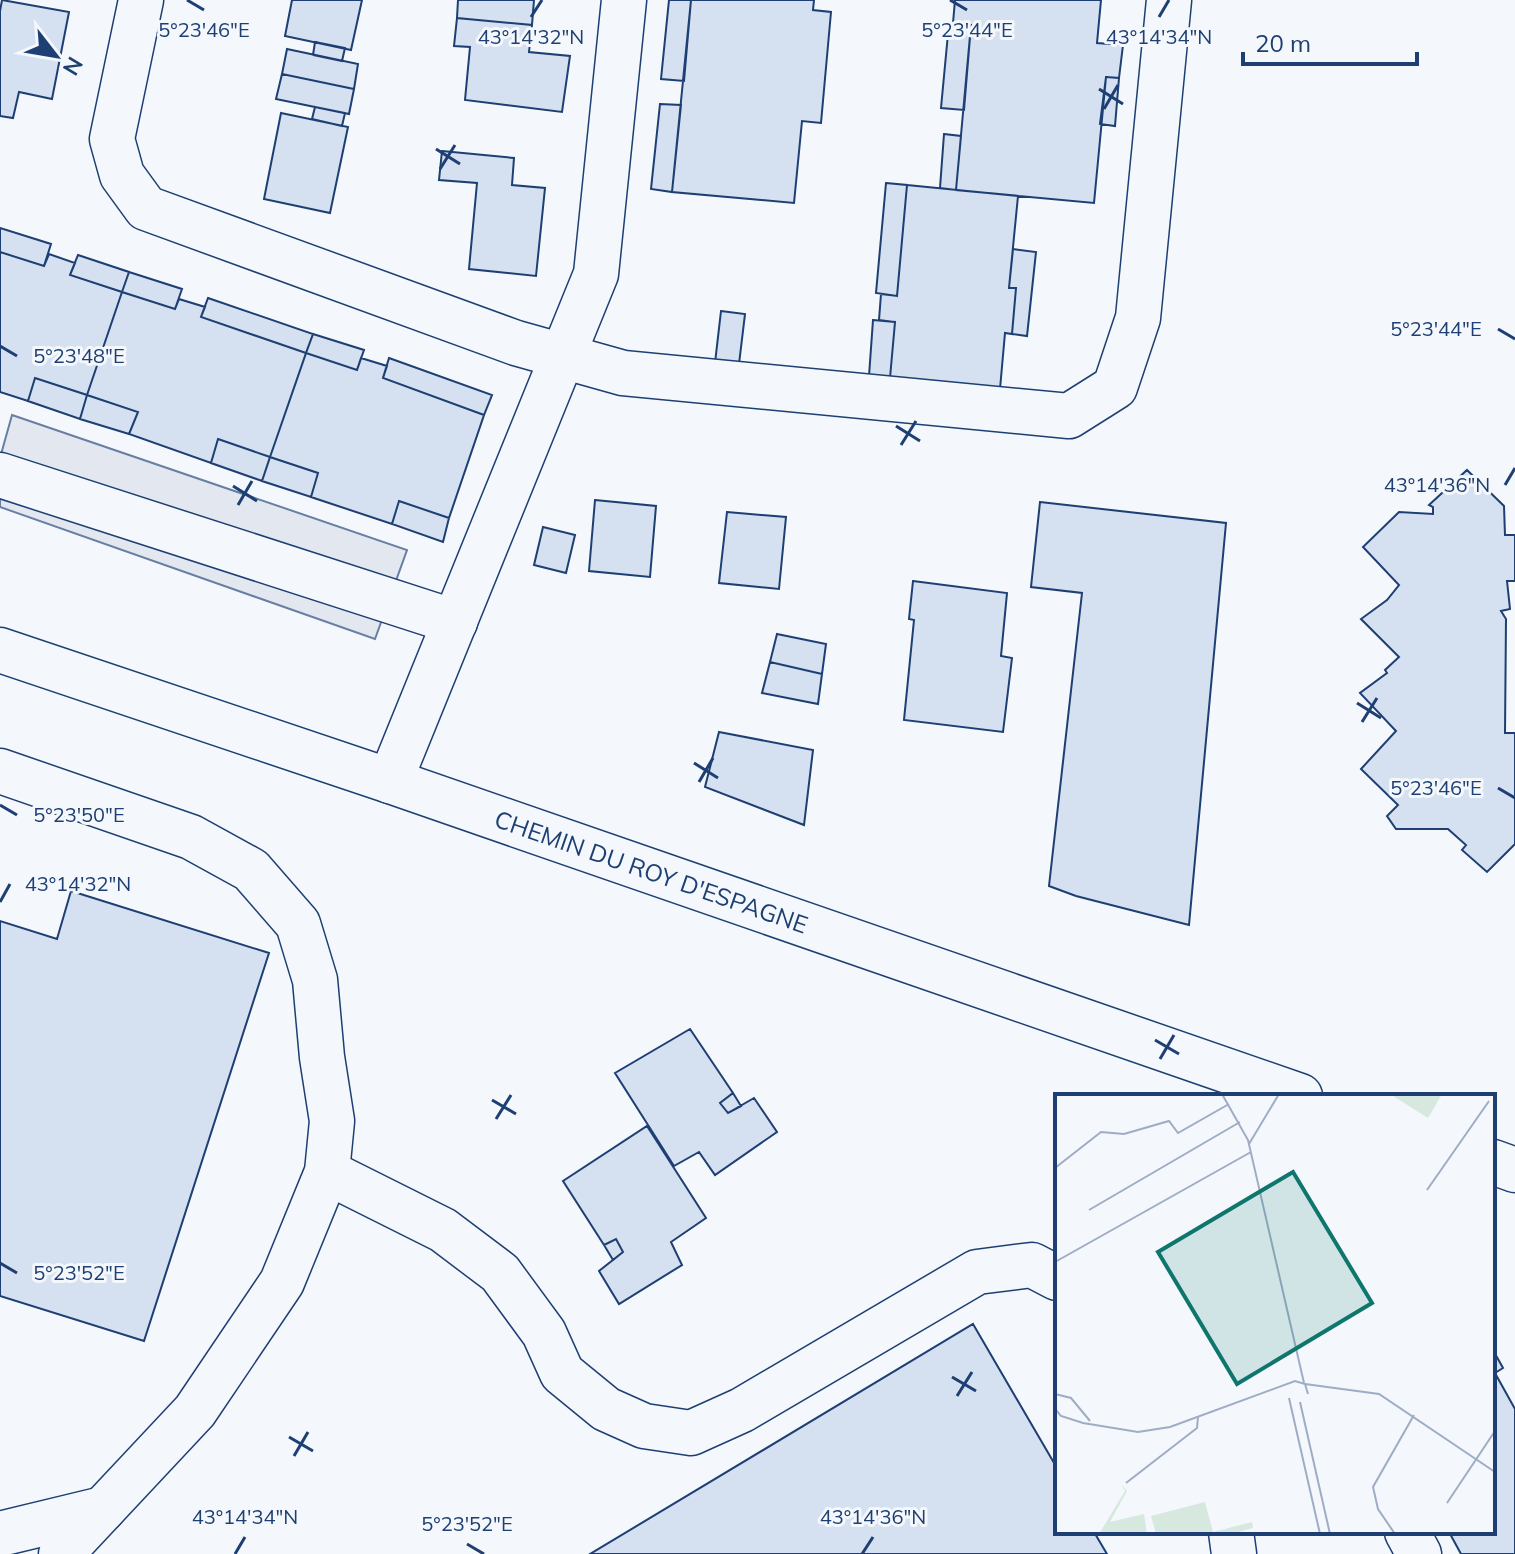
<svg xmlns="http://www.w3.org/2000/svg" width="1515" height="1554" font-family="Mulish,sans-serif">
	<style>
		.parking { fill: #e3e8f0; stroke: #687fa3; stroke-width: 2 }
		.building { fill: #d5e0f0; stroke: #1d3f73; stroke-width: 2 }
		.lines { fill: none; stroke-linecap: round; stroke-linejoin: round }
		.minor-casing { stroke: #1d3f73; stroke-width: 47 }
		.minor { stroke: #f4f7fb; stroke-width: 44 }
		.ticks { fill: none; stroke: #1d3f73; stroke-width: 3 }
		.labels { text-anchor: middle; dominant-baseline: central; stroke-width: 6; stroke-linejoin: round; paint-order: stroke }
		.street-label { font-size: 24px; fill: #1d3f73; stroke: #f4f7fb }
		.inset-road { fill: none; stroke: #9eadc5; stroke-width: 2 }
		.view { fill: #0f766e; fill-opacity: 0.15; stroke: #0f766e; stroke-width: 4 }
		.inset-edge { fill: none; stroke: #1d3f73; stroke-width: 4 }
		.ticks-label { font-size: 20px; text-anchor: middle; fill: #1d3f73; stroke: #f4f7fb; stroke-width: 6; stroke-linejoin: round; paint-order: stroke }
	</style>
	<rect width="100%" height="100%" fill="#f4f7fb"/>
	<!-- parking -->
	<path class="parking" d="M12,415L407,550L375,639L0,507V458Z"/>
	<!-- building -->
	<path class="building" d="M2,0L69,12L52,99L19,92L13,118L0,116V11Z
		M292,0H362L351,50L285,36Z
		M458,0H534L532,25L457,18Z
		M669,0H691L684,81L661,79Z
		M691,0H814L813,10L831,12L821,123L802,121L794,203L672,192Z
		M955,0H1101L1097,43L1123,45L1119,78L1106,77L1094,203L956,190L971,25L953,23Z
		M457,18L532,25L529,52L570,56L562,112L465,100L470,47L454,46Z
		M949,23L971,25L964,110L941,108Z
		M315,42L345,48L342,61L313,55Z
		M287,49L358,64L354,89L282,74Z
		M282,74L354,89L349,114L276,99Z
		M1106,77L1119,78L1115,126L1100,124Z
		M660,104L681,105L672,192L651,189Z
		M315,107L345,113L342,126L312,119Z
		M281,113L348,127L330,213L264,199Z
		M944,134L961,136L956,190L940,188Z
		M442,151L514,158L512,185L545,188L536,276L469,269L477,183L439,180Z
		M886,183L907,185L897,296L876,293Z
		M907,185L1018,196L1009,288H1016L1012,334L1005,333L1000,389L890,378L895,322L879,320L881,294L897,296Z
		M0,228L51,244L44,266L0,252Z
		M1013,249L1036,252L1027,336L1012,334L1016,288H1009Z
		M0,252L44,266L49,254L75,263L70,275L122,292L87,395L35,378L28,401L0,392Z
		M78,255L129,272L122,292L70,275Z
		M129,272L182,289L175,309L122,292Z
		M122,292L175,309L179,299L205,307L201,317L306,353L270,457L218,439L211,463L129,434L138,412L87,395Z
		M208,298L313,334L306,353L201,317Z
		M721,311L745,314L739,364L715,363Z
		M873,320L895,322L890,378L869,376Z
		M313,334L364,350L357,370L306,353Z
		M306,353L357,370L361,358L387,366L383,378L484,415L449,518L399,501L392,524L311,497L318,473L270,457Z
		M389,358L492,395L484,415L383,378Z
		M35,378L87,395L80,419L28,401Z
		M87,395L138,412L129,434L80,419Z
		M218,439L270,457L262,481L211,463Z
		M270,457L318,473L311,497L262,481Z
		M1467,470L1504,506L1505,535H1515V581H1507L1510,609L1501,611L1506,619L1505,733H1515V844L1487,872L1462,850L1466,845L1448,829H1396L1387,816L1398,805L1361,769L1396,731L1360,693L1387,673L1385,670L1399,657L1361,619L1387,600L1399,585L1363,547L1399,512L1433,514V507L1429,505Z
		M595,500L656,506L650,577L589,571Z
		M399,501L449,518L443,542L392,524Z
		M1040,502L1226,523L1189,925L1076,896L1049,886L1082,593L1031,587Z
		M727,512L786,517L779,589L719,583Z
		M543,527L575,535L566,573L534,565Z
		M913,581L1007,593L1001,656L1012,658L1003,732L904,720L914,620L909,619Z
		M777,634L826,644L822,674L770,662Z
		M770,662L822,674L818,704L762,693Z
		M719,732L813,750L804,825L705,787Z
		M71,891L269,953L144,1341L0,1296V921L57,939Z
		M690,1029L733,1093L720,1103L728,1113L754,1098L777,1132L715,1175L699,1152L674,1166L615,1073Z
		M733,1093L741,1106L728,1113L720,1103Z
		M647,1126L706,1218L671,1242L682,1265L619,1304L599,1271L623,1252L616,1239L604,1245L563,1181Z
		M616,1239L623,1252L613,1260L604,1245Z
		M973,1324L1057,1468V1532H1094L1107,1554H590Z
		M1493,1350L1503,1368L1495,1373L1515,1409V1554H1461L1449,1532H1493Z"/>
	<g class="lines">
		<!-- minor casing -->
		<g class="minor-casing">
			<g id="minor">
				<path d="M141,0L112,139L122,175L146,208L516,343L623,373L1069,416L1115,387L1138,318L1169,0"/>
				<path d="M0,475L455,622"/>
				<path id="s1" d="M0,650L390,781L1300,1096"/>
				<path d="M0,771L191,837L251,870L298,924L315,980L322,1057L332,1121L327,1172L282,1282L195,1411L61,1554"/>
				<path d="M390,781L596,274L624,0"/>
				<path d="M1493,1162L1515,1170"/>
				<path d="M327,1172L443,1230L500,1273L544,1333L562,1373L606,1409L644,1426L691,1433L742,1410L977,1272L1032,1265L1057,1278"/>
				<path d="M1231,1532L1234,1554"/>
				<path d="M1407,1532L1419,1554"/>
				<path d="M0,1534L103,1509"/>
			</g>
		</g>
		<!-- minor -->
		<use href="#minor" class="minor"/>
	</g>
	<!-- ticks -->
	<path class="ticks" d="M187,0L204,10M950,0L967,10M531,17L542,0M1159,17L1169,0M1099,89L1123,104M1104,109L1118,85M436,149L460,164M440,169L455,145M1498,329L1515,339M0,346L17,356M896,426L920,441M901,445L916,421M1505,485L1515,468M233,486L257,501M238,505L252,481M1357,703L1381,718M1362,722L1377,698M694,763L718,778M699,782L713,758M1498,788L1515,798M0,805L17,815M0,902L10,884M1155,1040L1179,1054M1160,1059L1174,1035M492,1100L516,1114M496,1119L511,1095M0,1263L17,1273M952,1377L976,1391M957,1396L972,1372M289,1437L313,1451M294,1456L308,1432M467,1544L484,1554M235,1554L245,1537M862,1554L873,1537"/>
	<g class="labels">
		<!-- street labels -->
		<g class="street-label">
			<text stroke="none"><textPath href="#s1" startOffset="688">CHEMIN DU ROY D'ESPAGNE</textPath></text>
		</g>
	</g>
	<!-- overview -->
	<g transform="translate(1055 1094)">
		<rect width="440" height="440" fill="#f4f7fb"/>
		<path d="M335,0H387L373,24ZM66,390L72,397L55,428L89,420L92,440H44L70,397ZM150,408L158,438L197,428L198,434L176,440H101L96,422Z" fill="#d7e8df"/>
		<path class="inset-road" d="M167,0L193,46L249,289M194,50L224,0M0,74L46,38L69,40L114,27L123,39L174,10M372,96L434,7M34,116L185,28M0,168L196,58M250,290L324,300L440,378M0,300L16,304L35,327M234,304L265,440M245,308L275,440M0,315L6,322L28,329L83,338L115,333L240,287L250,290L253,300M71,389L142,334L143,323M392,409L440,337M340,440L323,415L318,393L359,321"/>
		<path class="view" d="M238,78L317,209L182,290L103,158Z"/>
		<rect width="440" height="440" class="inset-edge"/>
	</g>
	<g class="ticks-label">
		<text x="204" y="37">5°23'46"E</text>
		<text x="967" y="37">5°23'44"E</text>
		<text x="531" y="44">43°14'32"N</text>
		<text x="1159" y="44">43°14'34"N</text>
		<text x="1436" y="336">5°23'44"E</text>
		<text x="79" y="363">5°23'48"E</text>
		<text x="1437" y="492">43°14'36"N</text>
		<text x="1436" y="795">5°23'46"E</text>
		<text x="79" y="822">5°23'50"E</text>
		<text x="78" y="891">43°14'32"N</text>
		<text x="79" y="1280">5°23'52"E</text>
		<text x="245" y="1524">43°14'34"N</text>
		<text x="873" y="1524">43°14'36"N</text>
		<text x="467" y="1531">5°23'52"E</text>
	</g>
	<!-- north arrow -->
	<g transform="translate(56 56) rotate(121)" stroke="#f4f7fb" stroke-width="6" paint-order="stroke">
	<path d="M0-6L14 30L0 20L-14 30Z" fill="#1d3f73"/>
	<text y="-12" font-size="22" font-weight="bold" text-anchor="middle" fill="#1d3f73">N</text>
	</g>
	<!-- scale -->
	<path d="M1243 52v12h174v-12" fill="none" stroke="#1d3f73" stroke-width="4"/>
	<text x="1255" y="52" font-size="24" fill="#1d3f73" stroke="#f4f7fb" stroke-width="6" paint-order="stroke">20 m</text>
</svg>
